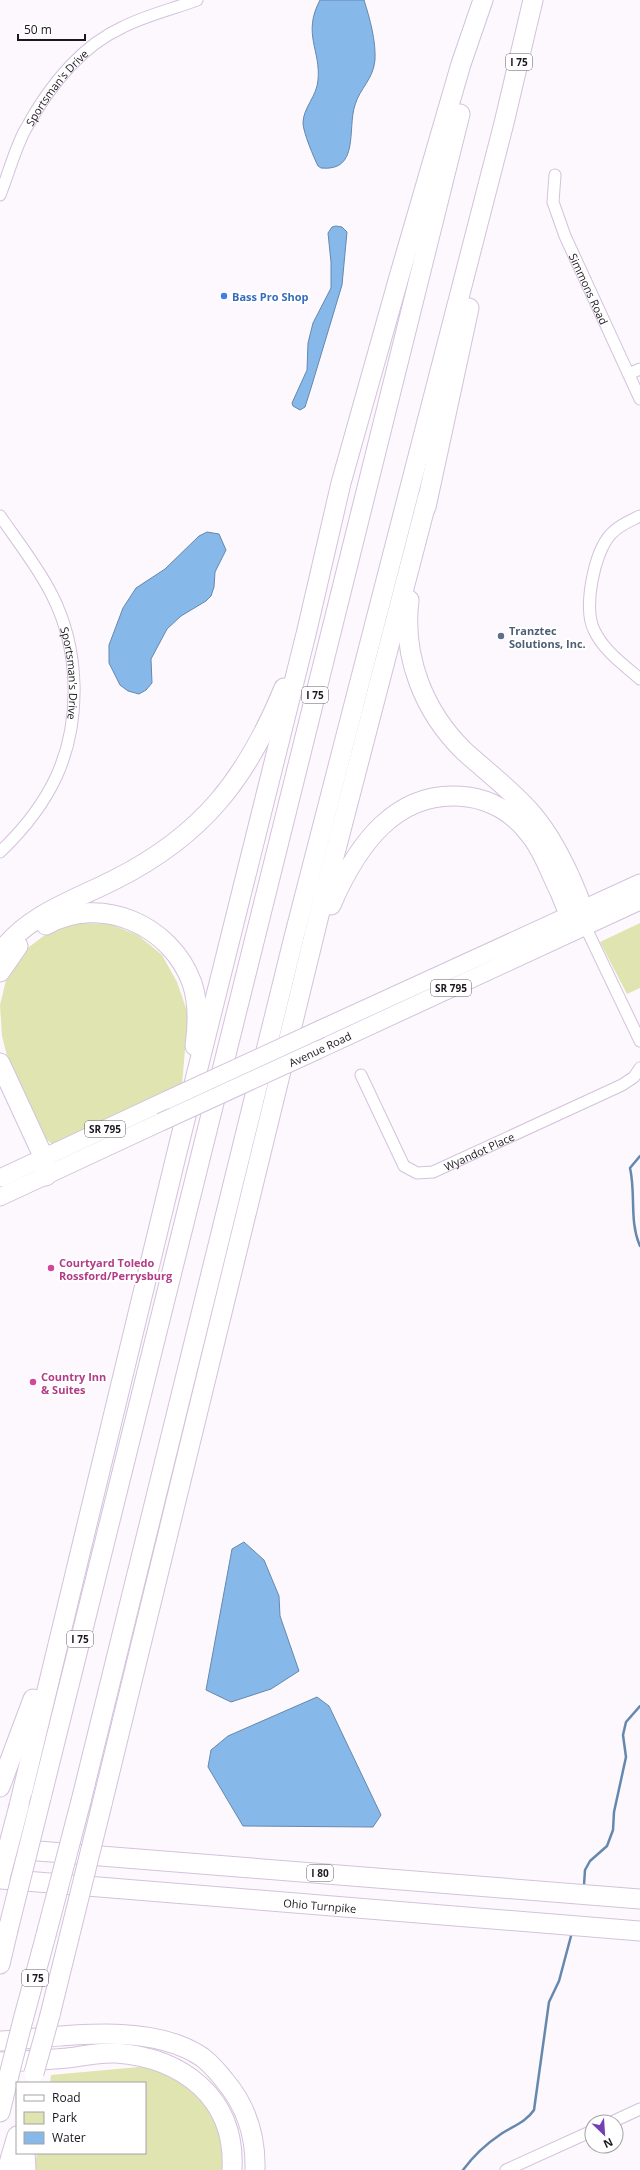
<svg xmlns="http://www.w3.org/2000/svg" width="640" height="2170" font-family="'Open Sans',sans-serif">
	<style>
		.green { fill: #e0e4b1 }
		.water { fill: #86b8e9; stroke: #6688ad }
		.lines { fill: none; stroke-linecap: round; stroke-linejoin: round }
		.stream { stroke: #6688ad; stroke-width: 2.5 }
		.street-casing { stroke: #d4c2dc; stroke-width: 13 }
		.primary-casing { stroke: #d4c2dc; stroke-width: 19 }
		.highway-casing { stroke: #d4c2dc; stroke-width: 21 }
		.street { stroke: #fff; stroke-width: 11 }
		.primary { stroke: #fff; stroke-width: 17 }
		.highway { stroke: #fff; stroke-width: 19 }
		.primary-bridge-casing { stroke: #d4c2dc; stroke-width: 19; stroke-linecap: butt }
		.highway-bridge-casing { stroke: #d4c2dc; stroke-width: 21; stroke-linecap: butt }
		.primary-bridge { stroke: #fff; stroke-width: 17 }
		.highway-bridge { stroke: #fff; stroke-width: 19 }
		.shop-dot { fill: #3f7fe0; stroke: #fff; stroke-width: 1.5 }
		.service-dot { fill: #5c6f8a; stroke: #fff; stroke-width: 1.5 }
		.hotel-dot { fill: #d1479c; stroke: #fff; stroke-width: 1.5 }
		.labels { text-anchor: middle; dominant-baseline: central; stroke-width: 4; stroke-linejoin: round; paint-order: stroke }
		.shield { fill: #fff; stroke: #615d63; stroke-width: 1 }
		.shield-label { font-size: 10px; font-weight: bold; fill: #1d1720 }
		.street-label { font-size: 11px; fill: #1d1720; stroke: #fff }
		.shop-label { font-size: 11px; font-weight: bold; fill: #366cbe; stroke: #fff; text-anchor: start }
		.service-label { font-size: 11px; font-weight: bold; fill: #4e5e75; stroke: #fff; text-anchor: start }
		.hotel-label { font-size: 11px; font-weight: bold; fill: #b23c85; stroke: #fff; text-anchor: start }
	</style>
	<rect width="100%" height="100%" fill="#fcf8fd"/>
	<!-- green -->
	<path class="green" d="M79,923L110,924L138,935L162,955L177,982L188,1014L182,1085L55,1147L39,1132L9,1064L2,1036L0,1005L7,976L25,950L49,932Z
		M640,923V988L627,994L600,942Z
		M139,2067L162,2069L190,2086L211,2111L223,2141L225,2170H34L37,2153H145V2083H50L51,2075Z"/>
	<!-- water -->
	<path class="water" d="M320,0H364C370,19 376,41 375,60C373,80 360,88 355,105C347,129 360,172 321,168L318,166C314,158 303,132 303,123C303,108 317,96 318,80C321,50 302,34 320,0Z
		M336,226L342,227L347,232L342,285L311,388L305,407L300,410L293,406L292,403L307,370L308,343L313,323L331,288V262L328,233L332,227Z
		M207,532L219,534L226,550L215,572L214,587L211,596L206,601L181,616L167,629L151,659L152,683L146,690L139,694L128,691L120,685L109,663V645L123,608L136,588L165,569L199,536Z
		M244,1542L264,1560L279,1596L280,1616L299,1671L271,1689L231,1702L206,1690L232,1549Z
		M317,1697L329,1706L381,1815L373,1827L243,1826L208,1767L211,1750L228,1736Z"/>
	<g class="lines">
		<!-- stream -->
		<path class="stream" d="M640,1156L630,1168C636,1194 629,1221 640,1246
			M584,1885L585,1870L590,1861L607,1846L613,1830L614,1812L626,1757L623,1735L626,1722L640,1706
			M463,2170C474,2155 486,2144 501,2134C513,2126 526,2122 534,2110L549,2002L559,1981L571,1936"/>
		<!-- street casing -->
		<g class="street-casing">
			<g id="street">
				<path id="s1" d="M555,175L553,202L565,236L640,399"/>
				<path id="s2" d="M0,195C8,175 14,152 24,132C46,91 79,47 123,27C147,15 173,9 197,0"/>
				<path d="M629,374L640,369"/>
				<path id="s3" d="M0,516C18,542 38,567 52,595C79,648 82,719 57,775C44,804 23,830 0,852"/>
				<path d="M640,516C630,521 619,525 611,534C594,552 583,608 594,630C603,650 624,665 640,679"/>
				<path d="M585,926L640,1041"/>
				<path id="s4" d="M361,1075L404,1166L417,1173L433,1172L622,1085L634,1077L640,1068"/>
				<path d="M612,2122L640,2109"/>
				<path d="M506,2170L592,2131"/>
			</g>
		</g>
		<!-- primary casing -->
		<g class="primary-casing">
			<path id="primary" d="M321,1029L640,883
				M318,1050L640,901
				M0,1178L167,1100
				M0,1197L161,1122"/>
		</g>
		<!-- highway casing -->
		<g class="highway-casing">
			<g id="highway">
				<path d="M426,507L469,308"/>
				<path d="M409,600C402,657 424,712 464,751C487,772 513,791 533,815C549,834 560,855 570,877C578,895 583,906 585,926"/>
				<path d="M331,905C356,847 396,787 468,797C491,800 513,813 527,831C542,848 550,872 560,892C563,899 566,909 570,914C574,919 580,922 585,926"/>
				<path d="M46,925C101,894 171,925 192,983C199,1004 198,1025 195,1046"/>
				<path d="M0,953C28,914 75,900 116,879C203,835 247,778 284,688"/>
				<path d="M0,972L18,946"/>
				<path d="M0,1063L44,1158L46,1176"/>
				<path d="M0,1787L33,1699"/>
				<path d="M41,1798L460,114"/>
				<path d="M81,1801L294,937L504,123L533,0"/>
				<path d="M102,1804L322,903L428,496"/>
				<path d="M19,1806L177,1152L307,630L341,483L399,277L461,64L483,0"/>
				<path d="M0,1848L640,1899"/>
				<path id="s5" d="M0,1879L640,1931"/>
				<path d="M0,1964L8,1930"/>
				<path d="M50,2015L69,1938"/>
				<path d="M23,2020L46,1935"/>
				<path d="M0,2041C61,2037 149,2021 202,2057C211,2064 218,2072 225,2081C247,2107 256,2136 255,2170"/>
				<path d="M0,2062C22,2061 45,2060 67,2058C83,2056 100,2052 116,2053C183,2058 236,2098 232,2170"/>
				<path d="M0,2112L9,2075"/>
				<path d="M25,2153L26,2170"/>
				<path d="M7,2170L17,2136"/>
			</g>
		</g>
		<!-- street -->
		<use href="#street" class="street"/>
		<!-- primary -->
		<use href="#primary" class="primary"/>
		<!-- highway -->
		<use href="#highway" class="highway"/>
		<!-- primary-bridge casing -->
		<g class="primary-bridge-casing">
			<path id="primary-bridge" d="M167,1100L321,1029
				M161,1122L318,1050"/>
		</g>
		<!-- highway-bridge casing -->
		<g class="highway-bridge-casing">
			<path id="highway-bridge" d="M0,1878L19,1806
				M8,1930L41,1798
				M46,1935L81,1801
				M69,1938L102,1804
				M34,2073L50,2015
				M9,2075L23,2020"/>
		</g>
		<!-- primary-bridge -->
		<use href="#primary-bridge" class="primary-bridge"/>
		<!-- highway-bridge -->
		<use href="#highway-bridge" class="highway-bridge"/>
	</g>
	<!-- markers -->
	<circle class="shop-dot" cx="224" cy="296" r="4"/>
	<circle class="service-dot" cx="501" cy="636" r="4"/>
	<g class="hotel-dot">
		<circle cx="51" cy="1268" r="4"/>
		<circle cx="33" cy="1382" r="4"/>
	</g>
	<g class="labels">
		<!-- shield labels -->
		<g class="shield">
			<rect x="506" y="54" width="26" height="16" rx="3"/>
			<rect x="302" y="687" width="26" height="16" rx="3"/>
			<rect x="431" y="980" width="40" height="16" rx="3"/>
			<rect x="85" y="1121" width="40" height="16" rx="3"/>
			<rect x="67" y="1631" width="26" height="16" rx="3"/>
			<rect x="307" y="1865" width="26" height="16" rx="3"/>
			<rect x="22" y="1970" width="26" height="16" rx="3"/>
		</g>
		<g class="shield-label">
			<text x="519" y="62">I 75</text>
			<text x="315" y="695">I 75</text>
			<text x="451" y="988">SR 795</text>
			<text x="105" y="1129">SR 795</text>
			<text x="80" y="1639">I 75</text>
			<text x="320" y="1873">I 80</text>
			<text x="35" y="1978">I 75</text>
		</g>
		<!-- street labels -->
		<g class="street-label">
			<text stroke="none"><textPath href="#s2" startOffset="123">Sportsman's Drive</textPath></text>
			<text stroke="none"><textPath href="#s1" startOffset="121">Simmons Road</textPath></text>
			<text stroke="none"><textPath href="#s3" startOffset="176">Sportsman's Drive</textPath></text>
			<text transform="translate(320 1049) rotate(-25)">Avenue Road</text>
			<text stroke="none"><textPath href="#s4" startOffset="182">Wyandot Place</textPath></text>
			<text stroke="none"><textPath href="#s5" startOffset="321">Ohio Turnpike</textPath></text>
		</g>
		<!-- shop labels -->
		<g class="shop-label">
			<text x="232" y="296">Bass Pro Shop</text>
		</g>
		<!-- service labels -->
		<g class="service-label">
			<text x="509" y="630">Tranztec<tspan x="509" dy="13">Solutions, Inc.</tspan></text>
		</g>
		<!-- hotel labels -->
		<g class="hotel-label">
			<text x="59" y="1262">Courtyard Toledo<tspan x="59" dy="13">Rossford/Perrysburg</tspan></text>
			<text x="41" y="1376">Country Inn<tspan x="41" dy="13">&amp; Suites</tspan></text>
		</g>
	</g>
	<!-- legend -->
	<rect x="16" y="2082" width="130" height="72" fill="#ffffff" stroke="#a5a2a6"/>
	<rect x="24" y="2095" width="20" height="6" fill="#ffffff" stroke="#a5a2a6"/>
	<text x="52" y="2102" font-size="12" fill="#1d1720">Road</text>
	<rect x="24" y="2112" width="20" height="12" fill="#e0e4b1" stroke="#a5a2a6"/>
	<text x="52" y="2122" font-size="12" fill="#1d1720">Park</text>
	<rect x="24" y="2132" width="20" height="12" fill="#86b8e9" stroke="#a5a2a6"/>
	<text x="52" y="2142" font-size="12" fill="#1d1720">Water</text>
	<!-- north arrow -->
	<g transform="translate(604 2134) rotate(155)"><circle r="19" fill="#ffffff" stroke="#a5a2a6"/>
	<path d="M0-3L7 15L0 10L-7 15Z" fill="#753fb6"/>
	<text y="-6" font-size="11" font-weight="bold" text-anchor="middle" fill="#1d1720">N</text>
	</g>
	<!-- scale -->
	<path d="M18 34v6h67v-6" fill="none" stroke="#1d1720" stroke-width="2"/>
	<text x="24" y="34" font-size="12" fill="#1d1720" stroke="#ffffff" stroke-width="3" paint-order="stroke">50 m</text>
</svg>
